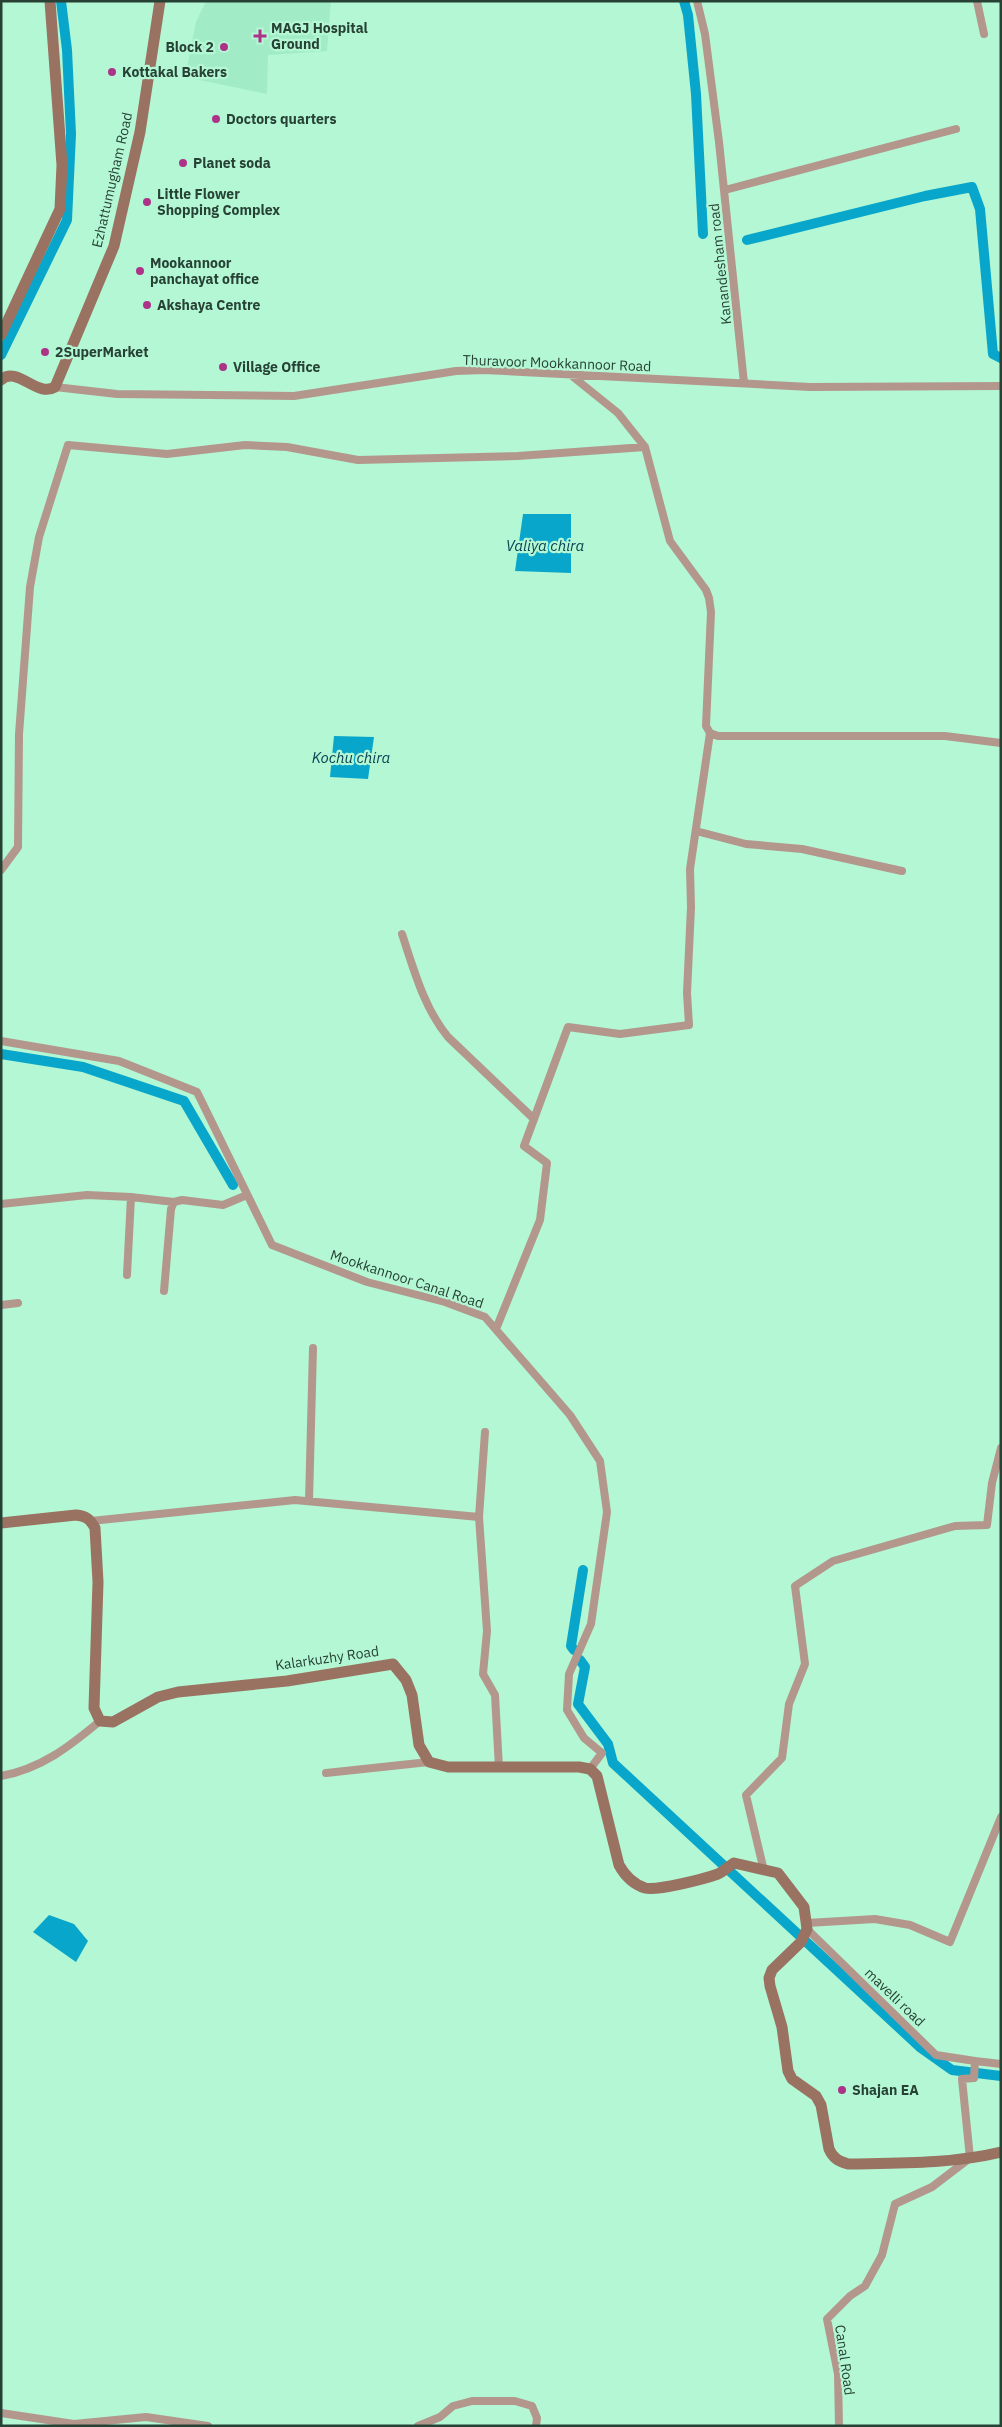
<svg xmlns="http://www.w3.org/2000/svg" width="1002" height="2427" font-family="'IBM Plex Sans',sans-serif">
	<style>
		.built { fill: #a1ecc6 }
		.water { fill: #09a6cb }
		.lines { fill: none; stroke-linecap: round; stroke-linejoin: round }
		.canal { stroke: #09a6cb; stroke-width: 10 }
		.street { stroke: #b3978d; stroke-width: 8 }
		.secondary { stroke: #9a7262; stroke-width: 11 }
		.poi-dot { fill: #ac3388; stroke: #b3f7d4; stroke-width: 2 }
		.labels { text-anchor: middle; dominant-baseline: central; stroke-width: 4.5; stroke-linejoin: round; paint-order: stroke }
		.poi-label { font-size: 14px; font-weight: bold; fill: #274235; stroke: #b3f7d4; text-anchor: start }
		.street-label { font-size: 14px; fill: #274235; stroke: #b3f7d4 }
		.water-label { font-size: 15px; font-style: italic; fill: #094353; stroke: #b3f7d4 }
	</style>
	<rect width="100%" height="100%" fill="#b3f7d4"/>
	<!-- built -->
	<path class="built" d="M206,1H331L327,51L268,55L267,94L185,77L196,22Z"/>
	<!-- water -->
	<path class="water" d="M523,514H571V573L515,571Z
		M334,736L374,737L368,779L330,777Z
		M49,1915L74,1924L88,1941L76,1962L33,1932Z"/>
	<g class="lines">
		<!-- canal -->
		<path class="canal" d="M684,1L688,15L696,94L703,234
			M747,240L925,196L972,187L980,209L993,354L1001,358
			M1,355L67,220L71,134L67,50L61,1
			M1,1054L83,1067L184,1101L233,1185
			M574,1650L571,1646L583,1570
			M580,1660L585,1667L578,1704L608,1744L613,1763L921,2048L952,2070L1001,2076"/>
		<!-- street -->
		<path class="street" d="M697,1L705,34L719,142L744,383
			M977,1L984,34
			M725,190L956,129
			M572,376L618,413L645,447L670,541L706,590L709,598L711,612L706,726L710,733L718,736H945L1001,743
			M55,387L117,394L294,396L456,371L484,370L810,387L1001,386
			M696,831L746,844L802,849L902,871
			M1,870L18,847L19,734L30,587L39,537L68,445L167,454L245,445L287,447L358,460L518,456L645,447
			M402,934C414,970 424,1008 448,1037L534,1119
			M1,1041L119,1061L197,1092L272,1245L367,1282L445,1302L485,1317L570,1415L600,1461L607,1512L591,1624L569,1674L567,1710L584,1738L602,1753L590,1769
			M1,1204L87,1195L131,1197L174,1202
			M127,1275L131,1197
			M164,1291L171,1209L174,1202L182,1200L223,1205L247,1195
			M1,1305L18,1303
			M496,1329L540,1220L547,1163L524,1146L568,1027L620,1034L689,1025L687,993L691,907L690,869L710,733
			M485,1432L479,1517L487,1631L483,1674L495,1695L499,1768
			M309,1501L313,1348
			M91,1521L295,1500L479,1517
			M326,1773L429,1762
			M1,1776C41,1769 70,1746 100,1721
			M764,1871L746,1795L782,1758L789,1704L805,1664L795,1586L833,1561L955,1526L987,1525L992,1483L1001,1448
			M807,1923L875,1919L910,1925L950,1942L1001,1817
			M807,1929L936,2055L975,2061
			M1,2413L74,2424L146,2417L208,2426
			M418,2426L440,2417L453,2406L472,2401H515L532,2406L537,2418L536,2426
			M839,2426L838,2374L827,2319L850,2296L865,2286L882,2255L895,2204L932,2187L970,2158L962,2079L974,2078L975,2061L1001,2064"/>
		<!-- secondary -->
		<path class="secondary" d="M1,335L60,209L62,165L50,1
			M1,380C17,365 37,398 55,387L114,246L140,132L160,1
			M1,1523L76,1515C86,1516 90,1519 95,1528L98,1582L94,1708L100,1721L113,1722L158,1697L178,1692L287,1681L393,1664L406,1680L412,1695L419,1745L429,1762L448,1767H579L590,1769L597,1776L619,1865C625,1876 633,1884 645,1888C657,1891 704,1879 718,1874C723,1872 729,1866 734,1863L778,1873L804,1907L807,1929L801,1942L772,1970L769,1978L770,1986L782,2027L788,2071L792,2079L816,2096L821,2105L829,2149C833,2158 838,2161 848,2164C899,2163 951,2164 1001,2152"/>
	</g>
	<!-- markers -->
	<g class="poi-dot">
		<path d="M257.5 28.5h5v5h5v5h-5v5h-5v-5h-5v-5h5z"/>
		<circle cx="224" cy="47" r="5"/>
		<circle cx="112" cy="72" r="5"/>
		<circle cx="216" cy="119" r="5"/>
		<circle cx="183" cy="163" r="5"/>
		<circle cx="147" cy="202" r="5"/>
		<circle cx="140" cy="271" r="5"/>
		<circle cx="147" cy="305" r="5"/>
		<circle cx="45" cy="352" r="5"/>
		<circle cx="223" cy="367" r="5"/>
		<circle cx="842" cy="2090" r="5"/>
	</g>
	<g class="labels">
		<!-- poi labels -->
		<g class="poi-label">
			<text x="271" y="28">MAGJ Hospital<tspan x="271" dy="16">Ground</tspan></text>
			<text x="214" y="47" text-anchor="end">Block 2</text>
			<text x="122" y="72">Kottakal Bakers</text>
			<text x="226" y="119">Doctors quarters</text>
			<text x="193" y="163">Planet soda</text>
			<text x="157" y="194">Little Flower<tspan x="157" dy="16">Shopping Complex</tspan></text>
			<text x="150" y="263">Mookannoor<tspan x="150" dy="16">panchayat office</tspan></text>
			<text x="157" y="305">Akshaya Centre</text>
			<text x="55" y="352">2SuperMarket</text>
			<text x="233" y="367">Village Office</text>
			<text x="852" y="2090">Shajan EA</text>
		</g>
		<!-- street labels -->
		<g class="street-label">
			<text transform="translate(112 180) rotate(-77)">Ezhattumugham Road</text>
			<text transform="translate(720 264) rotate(-96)">Kanandesham road</text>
			<text transform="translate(557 363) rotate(2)">Thuravoor Mookkannoor Road</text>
			<text transform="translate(407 1279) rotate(18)">Mookkannoor Canal Road</text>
			<text transform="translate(327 1658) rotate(-8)">Kalarkuzhy Road</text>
			<text transform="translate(895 1997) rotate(44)">mavelli road</text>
			<text transform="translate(845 2360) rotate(82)">Canal Road</text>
		</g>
		<!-- water labels -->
		<g class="water-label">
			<text x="545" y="545">Valiya chira</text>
			<text x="351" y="757">Kochu chira</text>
		</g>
	</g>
	<!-- border -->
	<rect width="1002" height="2427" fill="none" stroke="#274235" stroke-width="5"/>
</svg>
